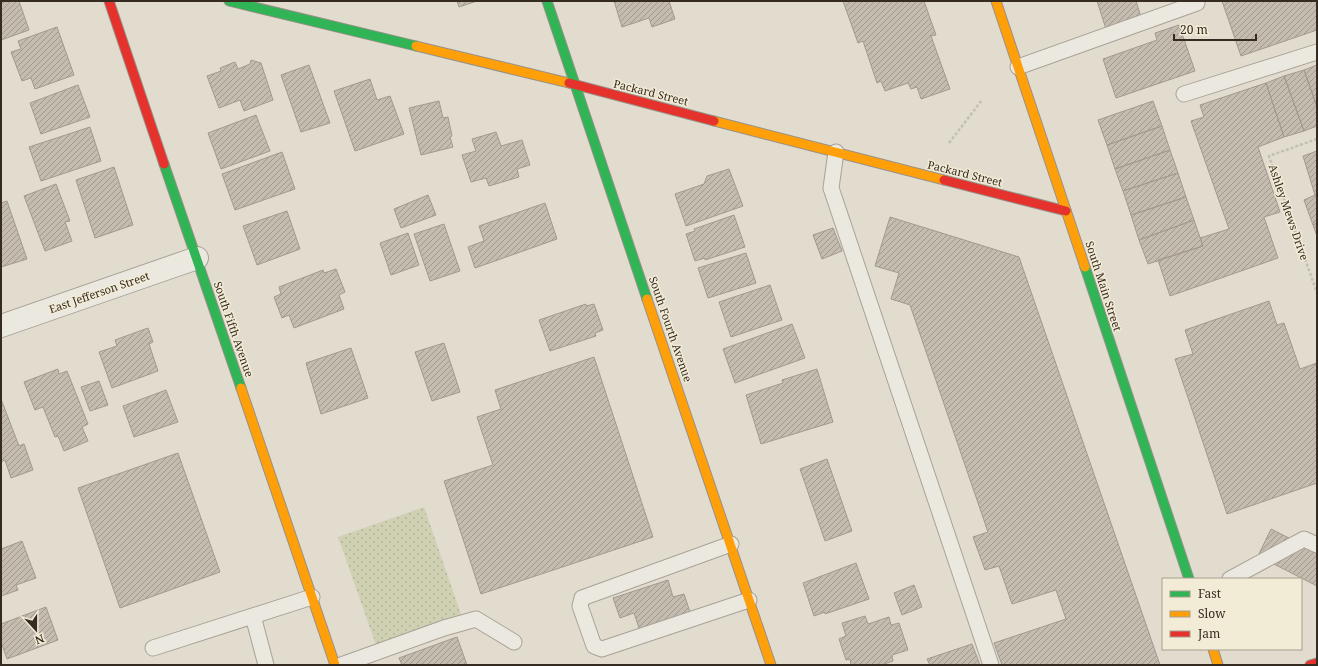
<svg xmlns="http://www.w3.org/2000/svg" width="1318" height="666" font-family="'Noto Serif',serif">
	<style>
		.park { fill: url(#park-dots) }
		.building { fill: url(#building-hatch); stroke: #a2998f }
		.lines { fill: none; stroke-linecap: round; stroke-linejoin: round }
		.lane-casing { stroke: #a8a297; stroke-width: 17 }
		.street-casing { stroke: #a8a297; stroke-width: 24 }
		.fast-casing { stroke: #979188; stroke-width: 11 }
		.slow-casing { stroke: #979188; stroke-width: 11 }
		.jam-casing { stroke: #979188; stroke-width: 11 }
		.path { stroke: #c3bfb6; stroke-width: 2.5; stroke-dasharray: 3 2; stroke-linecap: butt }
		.lane { stroke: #ebe8e0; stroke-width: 15 }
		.street { stroke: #ebe8e0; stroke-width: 22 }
		.fast { stroke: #30b455; stroke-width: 9 }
		.slow { stroke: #ff9f0a; stroke-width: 9 }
		.jam { stroke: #e5322d; stroke-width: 9 }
		.labels { text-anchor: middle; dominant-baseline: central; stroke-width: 3; stroke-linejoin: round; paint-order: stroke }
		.street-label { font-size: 11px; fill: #362b21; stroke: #f2ebd6 }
	</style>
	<defs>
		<pattern id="park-dots" width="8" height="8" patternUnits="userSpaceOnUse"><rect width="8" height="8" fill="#d0d0b3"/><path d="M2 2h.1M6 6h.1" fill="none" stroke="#b3b39a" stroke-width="1.8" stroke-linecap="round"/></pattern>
		<pattern id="building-hatch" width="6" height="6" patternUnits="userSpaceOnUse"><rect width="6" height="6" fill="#c5bcb0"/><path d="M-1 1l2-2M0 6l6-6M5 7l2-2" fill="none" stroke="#a1998f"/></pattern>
	</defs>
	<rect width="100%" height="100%" fill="#e2dccf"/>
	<!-- park -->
	<path class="park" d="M424,507L461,614L376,645L338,537Z"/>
	<!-- building -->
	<path class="building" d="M1,1H19L29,30L1,40Z
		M457,1H477L459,7Z
		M614,1H669L675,19L652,27L649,18L622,27Z
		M843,1H924L936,35L931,36L950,89L921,99L917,87L911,89L908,83L885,91L881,81L877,83L863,41L858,43Z
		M1097,1H1136L1141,17L1106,29Z
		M1222,1H1317V30L1241,56Z
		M1179,25L1195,71L1116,98L1103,59L1157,40L1155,33Z
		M57,27L74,75L35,89L31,78L22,81L11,52L21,49L18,41Z
		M251,60L261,63L273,100L244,111L240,100L219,108L207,76L221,71L220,68L235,62L238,69L250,64Z
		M309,65L330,123L301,132L281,75Z
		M1317,65V107L1304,70Z
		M1304,70L1317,107V126L1304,131L1284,76Z
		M1284,76L1304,131L1284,137L1266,83Z
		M370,79L377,100L390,96L404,134L355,151L334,91Z
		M1266,83L1284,137L1258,147L1280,212L1264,217L1278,258L1170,296L1158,260L1203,246L1200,238L1229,229L1191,121L1204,117L1200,105Z
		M78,85L90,117L41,134L30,103Z
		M439,101L443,118L448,117L452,136L450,137L453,147L421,155L409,108Z
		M1153,101L1162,126L1107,145L1098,120Z
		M256,115L270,151L221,169L208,133Z
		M1162,126L1170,150L1115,169L1107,145Z
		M90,127L101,161L41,181L29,147Z
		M496,132L501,146L522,140L530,165L517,169L519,177L489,186L486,178L471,182L462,155L476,151L472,139Z
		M1170,150L1178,173L1123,191L1115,169Z
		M1317,151V195H1315L1303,156Z
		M282,152L295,189L235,210L222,174Z
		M114,167L133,225L95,238L76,180Z
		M729,169L743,206L686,226L675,194L704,184L707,176Z
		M1178,173L1186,197L1131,215L1123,191Z
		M56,184L70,221L65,222L72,241L45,251L24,196Z
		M428,195L436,215L401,228L394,209Z
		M1315,195H1317V223L1313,225L1304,200Z
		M1186,197L1194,220L1139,240L1131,215Z
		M7,201L27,259L1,267V203Z
		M545,203L557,239L475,268L468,247L484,241L479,226Z
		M287,211L300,249L257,265L243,226Z
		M734,215L745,247L705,260V258L695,261L686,234L695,231L694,229Z
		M890,217L1019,257L1160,665H1002L994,643L1066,619L1056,590L1012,604L999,566L985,570L973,537L988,532L910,305L891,299L899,273L875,266Z
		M1194,220L1203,246L1148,264L1139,240Z
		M1317,223V236L1313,225Z
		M444,224L460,271L430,281L414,234Z
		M833,228L842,251L822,259L813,235Z
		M408,233L419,265L391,275L380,243Z
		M746,253L756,283L708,298L698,268Z
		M336,269L345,292L339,295L344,309L294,328L289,315L282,318L274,297L281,294L279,287L323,270L324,273Z
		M770,285L782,320L731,337L719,302Z
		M1269,301L1277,325L1284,323L1300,369L1317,363V483L1227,514L1175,359L1193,354L1185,330Z
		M586,304V306L594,304L603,330L595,333L596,336L550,351L539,320Z
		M792,324L805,358L735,383L723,349Z
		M148,328L153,342L149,344L158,371L112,388L99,352L117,346L115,340Z
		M444,343L460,392L432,401L415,352Z
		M351,348L368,398L321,414L306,363Z
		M594,357L653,537L481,594L444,481L493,465L477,417L501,409L495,390Z
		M58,369L59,374L67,371L88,424L82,427L88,441L64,451L58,436L55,437L43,407L35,410L24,382Z
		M817,369L833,422L761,444L746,395L783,383L782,380Z
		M99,381L108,405L90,411L81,387Z
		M166,390L178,422L134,437L123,406Z
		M1,399L19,446L24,444L33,470L11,478L5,460L1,462Z
		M178,453L220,572L120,608L78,488Z
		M827,459L852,531L825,541L800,469Z
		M1271,529L1317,552V586L1258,556Z
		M22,541L36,578L16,585L18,590L1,596V549Z
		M856,563L869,599L825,614V612L814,616L803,583Z
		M668,580L673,597L684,594L691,615L640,631L634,613L620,618L613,598Z
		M914,585L922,607L902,615L894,593Z
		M46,607L58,640L7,659L1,642V624Z
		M865,616L868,624L889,617L891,625L899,623L908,650L892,655L893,661L881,665H851L850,659L846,660L839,639L846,636L842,623Z
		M457,637L467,665H402L399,658Z
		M972,644L980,665H930L927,659Z"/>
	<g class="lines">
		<!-- lane casing -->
		<g class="lane-casing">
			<path id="lane" d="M1018,67L1197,3
				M1184,94L1317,52
				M836,152L831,188L991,665
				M731,544L582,598L580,606L594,646L602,649L749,600
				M1230,579L1304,539L1317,545
				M253,616L266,665
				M153,648L312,597
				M341,665L444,628L476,619L514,642"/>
		</g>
		<!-- street casing -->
		<g class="street-casing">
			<path id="street" d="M1,326L197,258"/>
		</g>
		<!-- fast casing -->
		<g class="fast-casing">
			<path id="fast" d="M229,1L416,46
				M547,1L647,299
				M164,164L241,388
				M1085,267L1189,579"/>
		</g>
		<!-- slow casing -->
		<g class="slow-casing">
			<path id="slow" d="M996,1L1085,267
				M416,46L569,83
				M714,121L944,180
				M647,299L771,665
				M241,388L335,665
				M1213,649L1218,665"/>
		</g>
		<!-- jam casing -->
		<g class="jam-casing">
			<path id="jam" d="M109,1L164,164
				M569,83L714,121
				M944,180L1066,211
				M1310,665L1317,663"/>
		</g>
		<!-- path -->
		<path class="path" d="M1317,139L1269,156L1317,293
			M949,143L982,100"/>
		<!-- lane -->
		<use href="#lane" class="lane"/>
		<!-- street -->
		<use href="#street" class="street"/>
		<!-- fast -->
		<use href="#fast" class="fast"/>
		<!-- slow -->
		<use href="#slow" class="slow"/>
		<!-- jam -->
		<use href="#jam" class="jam"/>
	</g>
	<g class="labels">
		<!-- street labels -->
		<g class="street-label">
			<text transform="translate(651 92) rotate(14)">Packard Street</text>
			<text transform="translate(965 173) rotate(14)">Packard Street</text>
			<text transform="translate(1289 212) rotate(71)">Ashley Mews Drive</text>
			<text transform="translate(1104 286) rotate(72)">South Main Street</text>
			<text transform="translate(99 292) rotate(-19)">East Jefferson Street</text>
			<text transform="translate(234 329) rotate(71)">South Fifth Avenue</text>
			<text transform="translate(671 329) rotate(71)">South Fourth Avenue</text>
		</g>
	</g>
	<!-- border -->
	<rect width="1318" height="666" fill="none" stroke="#362b21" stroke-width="4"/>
	<!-- legend -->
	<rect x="1162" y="578" width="140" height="72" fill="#f2ebd6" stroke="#a79e8e"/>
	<rect x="1170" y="591" width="20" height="6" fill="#30b455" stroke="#a79e8e"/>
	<text x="1198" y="598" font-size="12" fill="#362b21">Fast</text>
	<rect x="1170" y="611" width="20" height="6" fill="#ff9f0a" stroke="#a79e8e"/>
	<text x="1198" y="618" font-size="12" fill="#362b21">Slow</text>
	<rect x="1170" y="631" width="20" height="6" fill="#e5322d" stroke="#a79e8e"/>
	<text x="1198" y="638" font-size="12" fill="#362b21">Jam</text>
	<!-- north arrow -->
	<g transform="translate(36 630) rotate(159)" stroke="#f2ebd6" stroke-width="3" paint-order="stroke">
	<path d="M0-3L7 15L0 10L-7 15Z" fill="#362b21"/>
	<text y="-6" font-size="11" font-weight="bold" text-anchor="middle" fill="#362b21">N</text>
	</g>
	<!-- scale -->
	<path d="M1174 34v6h82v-6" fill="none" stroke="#362b21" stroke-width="2"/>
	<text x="1180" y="34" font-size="12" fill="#362b21" stroke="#f2ebd6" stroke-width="3" paint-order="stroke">20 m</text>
</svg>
